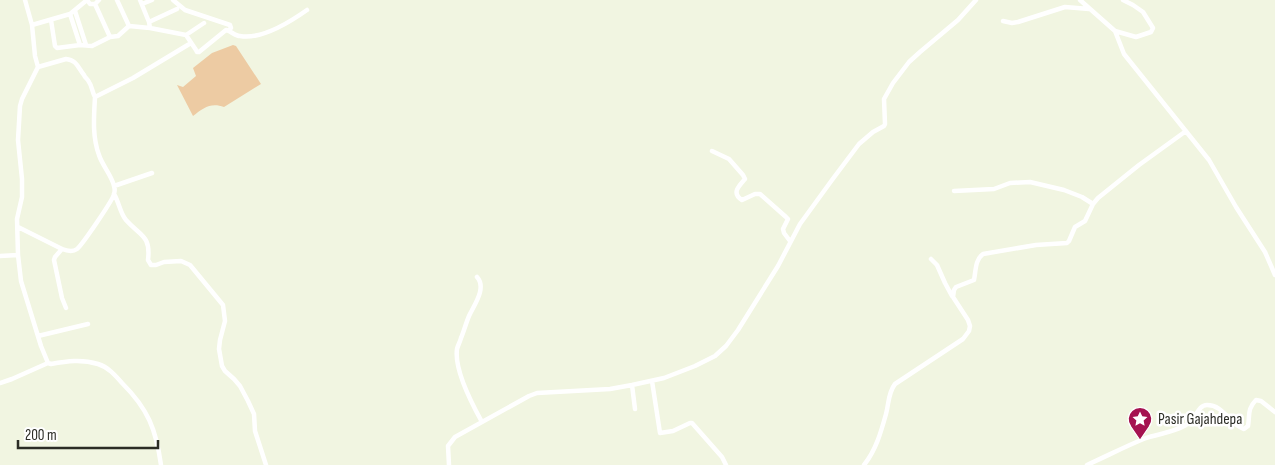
<svg xmlns="http://www.w3.org/2000/svg" width="1275" height="465" font-family="'Sofia Sans Condensed',sans-serif">
	<style>
		.green { fill: #edcba3 }
		.lines { fill: none; stroke-linecap: round; stroke-linejoin: round }
		.minor { stroke: #fff; stroke-width: 4.5 }
		.labels { text-anchor: middle; dominant-baseline: central; stroke-width: 5; stroke-linejoin: round; paint-order: stroke }
		.poi-label { font-size: 16px; fill: #2b2c25; stroke: #fff; text-anchor: start }
	</style>
	<rect width="100%" height="100%" fill="#f1f5e1"/>
	<!-- green -->
	<path class="green" d="M233,45L236,46L261,84L224,107C211,102 203,108 193,116L177,85L183,87L196,76L193,68L212,53Z"/>
	<g class="lines">
		<!-- minor -->
		<path class="minor" d="M25,0L32,25L35,56L38,67L22,99L20,106L18,140L22,179V197L17,219L18,255L21,281L41,346L48,363L51,364C67,361 82,359 98,364C108,367 115,375 122,383C148,409 156,429 161,465
			M87,0L90,4H95L99,0
			M117,0L129,26L150,28
			M140,0L149,22L150,28L186,35L204,23
			M173,0L185,10L230,25L231,28L229,30
			M1080,0L1115,31L1124,54L1209,160L1236,207L1265,252L1275,275
			M95,4L110,37
			M142,4L152,0
			M75,11L86,45
			M70,14L80,45
			M51,20L55,46L57,48L80,45L92,46L110,37L118,36L129,26
			M1003,21L1012,23L1018,22L1065,7L1089,9
			M149,22L177,9
			M32,25L70,14L87,0
			M1115,31L1136,37L1151,32L1153,28L1143,12L1133,5L1123,0
			M186,35L196,50L197,52H199L226,30C231,31 235,36 240,36C262,40 290,22 307,10
			M95,97L133,78L191,43
			M712,151L729,159L743,175L745,179C739,186 731,193 742,200L755,194H760L786,217L788,219L783,229L784,233L790,241
			M114,186L152,173
			M954,191L994,189L1010,183L1030,182L1064,190L1082,197L1093,204
			M114,194C119,202 120,213 126,220C140,236 151,235 148,260L151,265H156L164,262L181,261L190,265L223,305L225,321L220,340L219,349L222,366L225,371L234,379L240,386L248,401L254,414L255,431L266,465
			M18,227L62,249C67,251 73,252 77,249C82,245 113,200 114,194C115,191 115,189 114,186C112,176 102,165 99,155C92,136 94,116 95,97C92,92 92,86 89,82C88,79 85,78 84,75C78,68 77,60 66,59L38,67
			M62,249L55,257L54,260L62,298L66,308
			M0,256L18,255
			M931,259L937,265L945,283L952,296
			M477,277C487,288 474,305 469,316C466,323 464,331 461,338C460,342 458,345 457,349C454,370 472,404 482,422
			M38,336L88,324
			M652,381L660,433L673,431L690,423H692L722,457L726,465
			M0,383L12,379L48,363
			M632,385L635,409
			M449,465L448,446L455,437L529,396L537,393L610,389L632,385L664,378L695,366L715,356L726,346L738,330L778,266L800,224L832,180L859,144L873,132L884,126L885,124L884,99L893,83L909,62L920,52L958,20L976,0
			M864,465C876,450 881,432 886,414C889,403 888,393 895,384L963,339L969,331L970,326L968,320L953,297L954,290L956,287L974,280C976,270 975,260 983,254L1036,245L1067,243L1069,241L1075,227L1085,221L1093,204L1098,198L1139,165L1186,131
			M1087,465C1107,456 1126,446 1146,438C1159,434 1174,432 1186,425C1196,421 1197,405 1207,405C1224,405 1229,424 1244,429L1248,426C1250,415 1247,409 1256,400L1261,401L1275,412"/>
	</g>
	<!-- icons -->
	<defs>
		<g id="sight-pin" transform="scale(1.25)"><path d="M0 17L-7.5 6A9.5 9.5 0 1 1 7.5 6Z" fill="#a51250" stroke="#fff"/><path d="M0-6L1.8-2.2L6-1.7L2.9 1.2L3.7 5.4L0 3.3L-3.7 5.4L-2.9 1.2L-6-1.7L-1.8-2.2Z" fill="#fff"/></g>
	</defs>
	<g fill-rule="evenodd">
		<use href="#sight-pin" x="1140" y="419"/>
	</g>
	<g class="labels">
		<!-- poi labels -->
		<g class="poi-label">
			<text x="1158" y="419">Pasir Gajahdepa</text>
		</g>
	</g>
	<!-- scale -->
	<path d="M18 440v8h140v-8" fill="none" stroke="#2b2c25" stroke-width="2.5"/>
	<text x="25" y="440" font-size="15" fill="#2b2c25" stroke="#ffffff" stroke-width="4" paint-order="stroke">200 m</text>
</svg>
